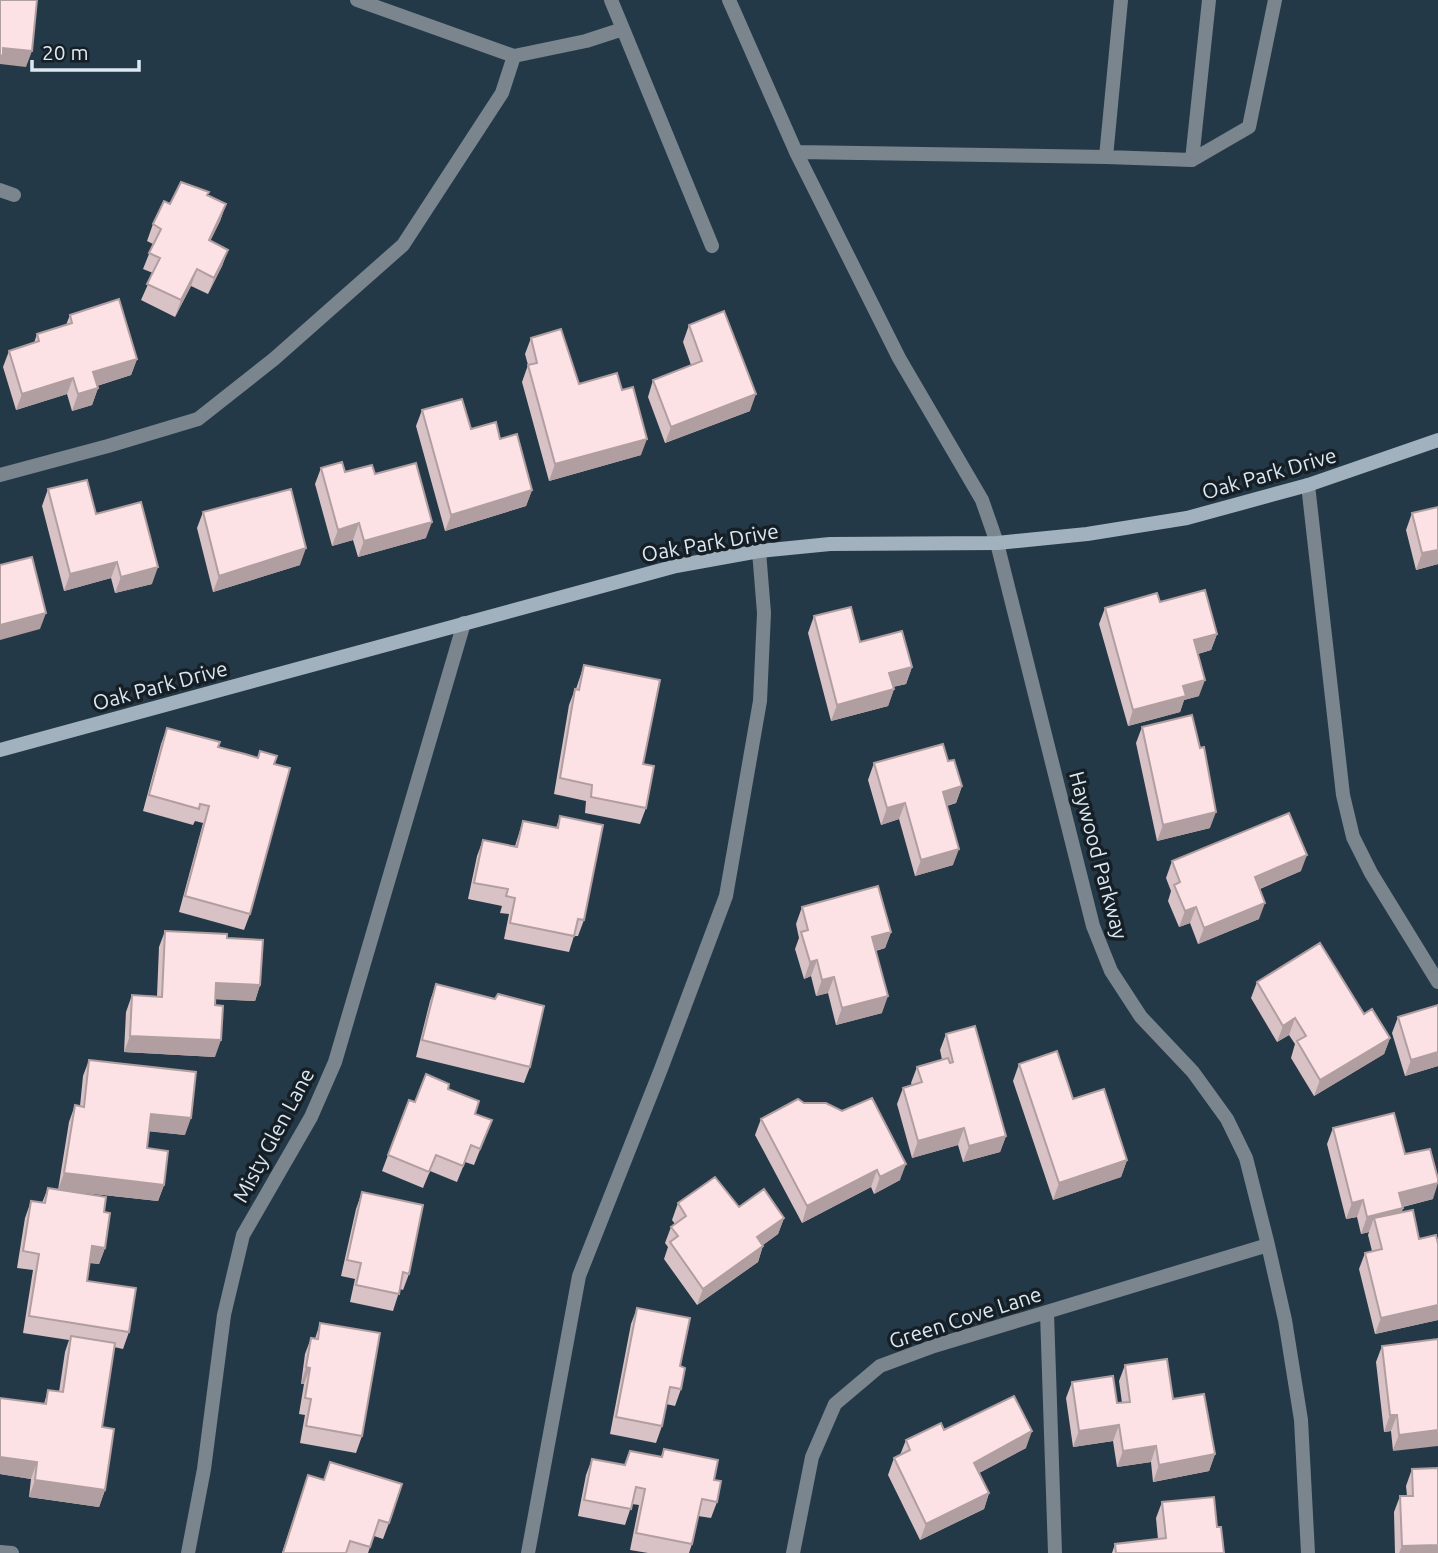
<svg xmlns="http://www.w3.org/2000/svg" width="1438" height="1553" font-family="Ubuntu,sans-serif">
	<style>
		.lines { fill: none; stroke-linecap: round; stroke-linejoin: round }
		.lane { stroke: #7b858d; stroke-width: 14 }
		.street { stroke: #7b858d; stroke-width: 14 }
		.secondary { stroke: #a1b2be; stroke-width: 14 }
		.wall { fill: #d9c2c5 }
		.shaded-wall { fill: #b09ea0 }
		.building { fill: #fce1e5; stroke: #b09ea0; stroke-width: 2 }
		.labels { text-anchor: middle; dominant-baseline: central; stroke-width: 7; stroke-linejoin: round; paint-order: stroke }
		.street-label { font-size: 21px; fill: #dce9f2; stroke: #161f26 }
	</style>
	<rect width="100%" height="100%" fill="#243948"/>
	<g class="lines">
		<!-- lane -->
		<path class="lane" d="M357,0L514,56
			M729,0L796,152L899,358L982,500L997,543
			M623,29L712,246
			M796,152L1106,157L1192,160L1249,127L1275,0
			M1106,157L1121,0
			M1192,160L1209,0
			M0,475L108,446L198,419L274,359L403,245L502,93L514,56L586,41L623,29L611,0
			M1308,485L1343,795L1353,837L1371,873L1438,982
			M1047,1313L1055,1553
			M528,1553L579,1276L661,1069L726,896L760,701L764,613L759,551"/>
		<!-- street -->
		<path class="street" d="M0,190L14,195
			M997,543L1093,926L1111,971L1141,1017L1193,1072L1227,1119L1246,1158L1268,1245L1285,1320L1301,1420L1308,1553
			M0,1552L12,1553
			M188,1553L204,1469L224,1315L243,1235L311,1117L335,1062L464,623
			M793,1553L812,1457L835,1404L880,1366L934,1346L1268,1245"/>
		<!-- secondary -->
		<path class="secondary" d="M0,750L676,566L759,551L830,544L997,543L1087,534L1187,518L1308,485L1438,440"/>
	</g>
	<!-- wall -->
	<path class="wall" d="M208,196L226,204L220,221L210,241L228,250L222,266L208,294L191,286L175,317L141,300L153,273L143,269L153,244L147,241L153,224L170,204Z
		M70,315L137,359L131,375L97,386L98,388L92,405L72,411L67,394L16,410L3,367L9,351L34,343L37,334L66,325Z
		M689,325L750,411L665,443L648,397L653,380L691,365L683,342Z
		M531,338L579,384L641,455L549,481L522,382L528,365L525,354Z
		M422,410L471,429L500,439L532,490L526,506L445,531L416,426Z
		M321,468L345,472L375,474L426,538L358,557L353,540L332,546L315,484Z
		M48,489L96,514L152,584L115,593L111,578L64,591L42,506Z
		M203,512L300,565L213,592L197,528Z
		M1412,513L1438,564L1416,570L1406,530Z
		M1160,602L1217,634L1211,650L1198,654L1199,696L1184,700L1180,712L1128,726L1099,624L1105,608Z
		M814,616L860,642L912,667L906,684L893,687L894,689L888,706L831,721L808,633Z
		M584,665L643,764L646,808L640,824L585,813L586,801L554,794L569,705L575,689H576Z
		M1142,727L1210,828L1157,841L1136,743Z
		M167,728L218,747L258,758L260,751L274,764L250,914L244,930L179,912L203,823L195,821L193,825L143,811L161,744Z
		M948,761L962,786L956,803L947,806L953,865L915,876L899,819L881,825L868,780L874,763Z
		M560,816L584,920L578,936H574L569,952L504,939L509,914L500,913L502,906L468,899L477,856L483,840L515,846L523,821L556,828Z
		M1172,861L1301,871L1260,889L1259,919L1198,944L1190,923L1179,927L1168,901L1171,891L1166,878Z
		M802,907L891,932L885,948L876,951L882,1013L836,1025L828,993L816,996L811,976L804,979L795,949L799,938L796,924Z
		M165,931L227,938L260,985L255,1001L215,999V1057L124,1052L126,1012L132,995L157,996L159,947Z
		M1257,982L1364,1014L1390,1038L1384,1054L1314,1096L1291,1058L1295,1044L1289,1035L1277,1042L1251,998Z
		M436,984L530,1067L524,1083L416,1057L430,1001Z
		M1438,1005V1066L1405,1076L1392,1033L1398,1017Z
		M946,1034L1006,1136L1000,1152L963,1162L958,1145L912,1158L897,1104L903,1088L912,1085L911,1083L917,1067L942,1060L940,1050Z
		M89,1060L185,1135L149,1131L147,1148L164,1185L158,1201L58,1190L69,1122L75,1105L80,1106L83,1076Z
		M1019,1064L1073,1099L1127,1160L1121,1177L1053,1200L1013,1081Z
		M448,1089L475,1114L492,1120L474,1165L465,1162L457,1182L430,1171L423,1188L382,1171L388,1155L415,1102Z
		M761,1119L900,1180L874,1194L871,1187L802,1223L755,1135Z
		M1333,1128L1405,1154L1433,1199L1403,1207L1402,1212L1419,1239L1438,1244V1320L1375,1334L1359,1269L1365,1253L1372,1251L1368,1235L1369,1232L1361,1234L1357,1217L1346,1219L1327,1144Z
		M48,1188L104,1212L105,1248L99,1264L89,1263L87,1281L129,1332L123,1349L114,1347L102,1427L105,1490L99,1507L29,1497L31,1479L0,1474V1398L44,1404L48,1390L59,1392L65,1352L69,1340L23,1333L33,1270L17,1268L25,1218L31,1201L42,1203Z
		M362,1192L409,1274L403,1290L400,1289L393,1311L350,1302L355,1279L341,1276L356,1209Z
		M678,1203L739,1207L784,1218L778,1234L763,1245L758,1262L697,1305L664,1259L668,1247L665,1243L671,1227L675,1224L672,1220Z
		M637,1308L680,1366L681,1389L675,1406L666,1404L662,1426L656,1443L610,1434L631,1324Z
		M320,1323L362,1436L356,1453L300,1443L305,1415L299,1414L304,1384H301L305,1354L311,1338L315,1339Z
		M1438,1339L1393,1451L1391,1431L1384,1432L1376,1362L1382,1346Z
		M1125,1365L1173,1399L1215,1454L1209,1471L1153,1482L1151,1462L1117,1467L1113,1441L1073,1447L1066,1398L1072,1382L1117,1403H1122L1119,1381Z
		M944,1430L1026,1448L979,1473L989,1493L984,1509L920,1540L888,1475L894,1458L900,1455L906,1440Z
		M664,1449L714,1480L717,1502L711,1518L698,1516L692,1544L689,1553H648L630,1550L639,1505L632,1504L625,1525L578,1516L586,1475L592,1459L625,1465L661,1457Z
		M330,1462L389,1523L383,1539L374,1536L368,1553H282L308,1475L324,1480Z
		M1412,1469L1438,1553H1395L1394,1512L1400,1496H1407L1406,1486Z
		M1162,1502L1217,1527L1224,1553H1112L1115,1544L1158,1539L1156,1518Z"/>
	<!-- shaded-wall -->
	<path class="shaded-wall" d="M3,48L32,51L26,67L0,64V55Z
		M226,204L220,221L203,256L209,240Z
		M228,250L222,266L208,294L214,278Z
		M197,269L191,286L175,317L181,300Z
		M137,359L131,375L87,389L93,372Z
		M73,378L67,394L16,410L22,394Z
		M98,388L92,405L72,411L78,394Z
		M756,394L750,411L665,443L671,427Z
		M647,439L641,455L549,481L555,464Z
		M532,490L526,506L445,531L451,515Z
		M432,522L426,538L358,557L364,541Z
		M359,523L353,540L332,546L338,530Z
		M306,548L300,565L213,592L219,576Z
		M1438,550V564L1416,570L1422,553Z
		M117,562L111,578L64,591L70,574Z
		M158,567L152,584L115,593L121,577Z
		M46,613L40,629L0,640V625Z
		M1217,634L1211,650L1188,657L1194,640Z
		M912,667L906,684L883,689L889,673Z
		M1205,680L1199,696L1184,700L1180,712L1128,726L1133,710L1183,686Z
		M894,689L888,706L831,721L837,705Z
		M962,786L956,803L937,808L943,792Z
		M905,803L899,819L881,825L887,808Z
		M1216,812L1210,828L1157,841L1163,825Z
		M959,849L953,865L915,876L921,860Z
		M1307,855L1301,871L1249,893L1255,877Z
		M1265,903L1259,919L1198,944L1204,928Z
		M1196,907L1190,923L1179,927L1185,911Z
		M891,932L885,948L866,953L872,937Z
		M817,960L811,976L804,979L810,962Z
		M834,977L828,993L816,996L822,980Z
		M216,983L260,985L255,1001L210,999Z
		M888,996L882,1013L836,1025L842,1008Z
		M1295,1018L1289,1035L1277,1042L1283,1026Z
		M130,1036L221,1040L215,1057L124,1052Z
		M1390,1038L1384,1054L1314,1096L1320,1080Z
		M1438,1052V1066L1405,1076L1411,1060Z
		M151,1114L191,1118L185,1135L145,1131Z
		M964,1128L958,1145L912,1158L918,1141Z
		M1006,1136L1000,1152L963,1162L969,1146Z
		M1127,1160L1121,1177L1053,1200L1059,1183Z
		M906,1164L900,1180L874,1194L880,1177Z
		M877,1170L871,1187L802,1223L807,1206Z
		M64,1173L164,1185L158,1201L58,1190Z
		M1438,1183L1433,1199L1393,1209L1399,1193Z
		M1363,1200L1357,1217L1346,1219L1352,1203Z
		M1403,1208L1397,1225L1374,1218L1369,1232L1361,1234L1367,1217Z
		M784,1218L778,1234L751,1253L757,1237Z
		M92,1246L105,1248L99,1264L86,1262Z
		M763,1246L758,1262L697,1305L703,1289Z
		M1438,1305V1320L1375,1334L1381,1318Z
		M306,1367L310,1368L304,1384H301Z
		M1390,1415H1397L1391,1431L1384,1432Z
		M1119,1425L1113,1441L1073,1447L1079,1431Z
		M1438,1430V1446L1393,1451L1399,1435Z
		M1032,1431L1026,1448L968,1479L974,1463Z
		M1156,1446L1151,1462L1117,1467L1123,1451Z
		M1215,1454L1209,1471L1153,1482L1159,1465Z
		M0,1457L37,1462L31,1479L0,1474Z
		M35,1480L105,1490L99,1507L29,1497Z
		M989,1493L984,1509L920,1540L926,1524Z
		M1438,1545V1553H1399L1402,1546Z"/>
	<!-- building -->
	<path class="building" d="M0,0H37L32,51L3,48V56L0,55Z
		M181,182L209,192L207,195L226,204L209,240L228,250L214,278L197,269L181,300L147,284L160,258L149,253L161,229L153,224L164,201L170,204Z
		M119,299L137,359L93,372L98,388L78,394L73,378L22,394L9,351L39,341L37,334L72,323L70,315Z
		M724,311L756,394L671,427L653,380L702,361L689,325Z
		M561,329L579,384L617,373L622,390L633,387L647,439L555,464L528,365L537,363L531,338Z
		M462,399L471,429L496,422L500,439L517,434L532,490L451,515L422,410Z
		M342,462L345,472L372,465L375,474L416,463L432,522L364,541L359,523L338,530L321,468Z
		M87,480L96,514L141,502L158,567L121,577L117,562L70,574L48,489Z
		M291,489L306,548L219,576L203,512Z
		M1438,507V550L1422,553L1412,513Z
		M32,557L46,613L0,625V565Z
		M1205,590L1217,634L1194,640L1205,680L1183,686L1186,696L1133,710L1105,608L1157,593L1160,602Z
		M851,607L860,642L902,631L912,667L889,673L894,689L837,705L814,616Z
		M584,665L660,680L643,764L654,766L646,808L591,797L592,785L560,778L575,689L579,690Z
		M1192,715L1200,748L1204,747L1216,812L1163,825L1142,727Z
		M167,728L220,742L218,747L245,754L258,758L260,751L277,756L274,764L290,768L250,914L185,896L209,806L200,804L199,809L149,795Z
		M943,744L948,761L954,760L962,786L943,792L959,849L921,860L905,803L887,808L874,763Z
		M1289,813L1307,855L1255,877L1265,903L1204,928L1196,907L1185,911L1174,885L1180,882L1172,861Z
		M560,816L603,825L584,920L578,919L574,936L510,923L515,898L506,896L508,889L474,883L483,840L517,847L523,821L558,828Z
		M878,886L891,932L872,937L888,996L842,1008L834,977L822,980L817,960L810,962L801,932L808,930L802,907Z
		M165,931L227,934V938L263,940L260,985L216,983L215,1005L223,1006L221,1040L130,1036L132,995L162,997Z
		M1320,943L1364,1014L1372,1009L1390,1038L1320,1080L1297,1041L1306,1036L1295,1018L1283,1026L1257,982Z
		M436,984L495,999L498,994L544,1006L530,1067L422,1040Z
		M1438,1005V1052L1411,1060L1398,1017Z
		M975,1026L1006,1136L969,1146L964,1128L918,1141L903,1088L922,1082L917,1067L948,1058L950,1063L953,1062L946,1034Z
		M1057,1051L1073,1099L1104,1089L1127,1160L1059,1183L1019,1064Z
		M89,1060L196,1072L191,1118L151,1114L147,1148L168,1151L164,1185L64,1173L75,1105L84,1107Z
		M426,1074L449,1084L448,1089L479,1101L475,1114L492,1120L480,1149L471,1145L463,1166L436,1155L429,1172L388,1155L409,1100L415,1102Z
		M872,1098L906,1164L880,1177L877,1170L807,1206L761,1119L798,1099L804,1103H826L842,1111Z
		M1394,1113L1405,1154L1430,1149L1438,1179V1183L1399,1193L1403,1208L1367,1217L1363,1200L1352,1203L1333,1128Z
		M715,1177L739,1207L764,1189L784,1218L757,1237L763,1246L703,1289L670,1242L678,1236L671,1227L686,1216L678,1203Z
		M48,1188L106,1197L104,1212L110,1213L105,1248L92,1246L87,1281L136,1288L129,1332L29,1316L39,1254L23,1251L31,1201L45,1203Z
		M362,1192L423,1205L409,1274L403,1272L399,1294L356,1285L361,1263L347,1260Z
		M1413,1210L1419,1239L1436,1235L1438,1244V1305L1381,1318L1365,1253L1382,1249L1374,1218Z
		M637,1308L690,1318L680,1366L685,1368L681,1389L670,1387L662,1426L616,1417Z
		M320,1323L380,1333L362,1436L306,1426L311,1399L305,1398L310,1368L306,1367L311,1338L318,1339Z
		M71,1336L115,1343L102,1427L114,1429L105,1490L35,1480L37,1462L0,1457V1398L46,1404L48,1390L63,1392Z
		M1438,1339V1430L1399,1435L1397,1415H1390L1382,1346Z
		M1167,1359L1173,1399L1204,1394L1215,1454L1159,1465L1156,1446L1123,1451L1119,1425L1079,1431L1072,1382L1113,1376L1117,1403L1130,1402L1125,1365Z
		M1014,1396L1032,1431L974,1463L989,1493L926,1524L894,1458L910,1450L906,1440L941,1423L944,1430Z
		M664,1449L718,1460L714,1480L721,1481L717,1502L702,1499L692,1544L636,1533L645,1489L636,1487L631,1509L584,1500L592,1459L625,1465L630,1451L662,1457Z
		M330,1462L402,1484L389,1523L379,1520L370,1547L350,1541L346,1553H283L308,1475L324,1480Z
		M1438,1468V1545L1402,1546L1400,1496H1413L1412,1469Z
		M1214,1497L1217,1527H1221L1224,1553H1116L1115,1544L1166,1538L1162,1502Z"/>
	<g class="labels">
		<!-- street labels -->
		<g class="street-label">
			<text transform="translate(1269 473) rotate(-16)">Oak Park Drive</text>
			<text transform="translate(710 542) rotate(-10)">Oak Park Drive</text>
			<text transform="translate(160 685) rotate(-15)">Oak Park Drive</text>
			<text transform="translate(1099 855) rotate(75)">Haywood Parkway</text>
			<text transform="translate(273 1135) rotate(-62)">Misty Glen Lane</text>
			<text transform="translate(965 1317) rotate(-18)">Green Cove Lane</text>
		</g>
	</g>
	<!-- scale -->
	<path d="M32 60v10h107v-10" fill="none" stroke="#dce9f2" stroke-width="3.5"/>
	<text x="42" y="60" font-size="21" fill="#dce9f2" stroke="#161f26" stroke-width="5" paint-order="stroke">20 m</text>
</svg>
